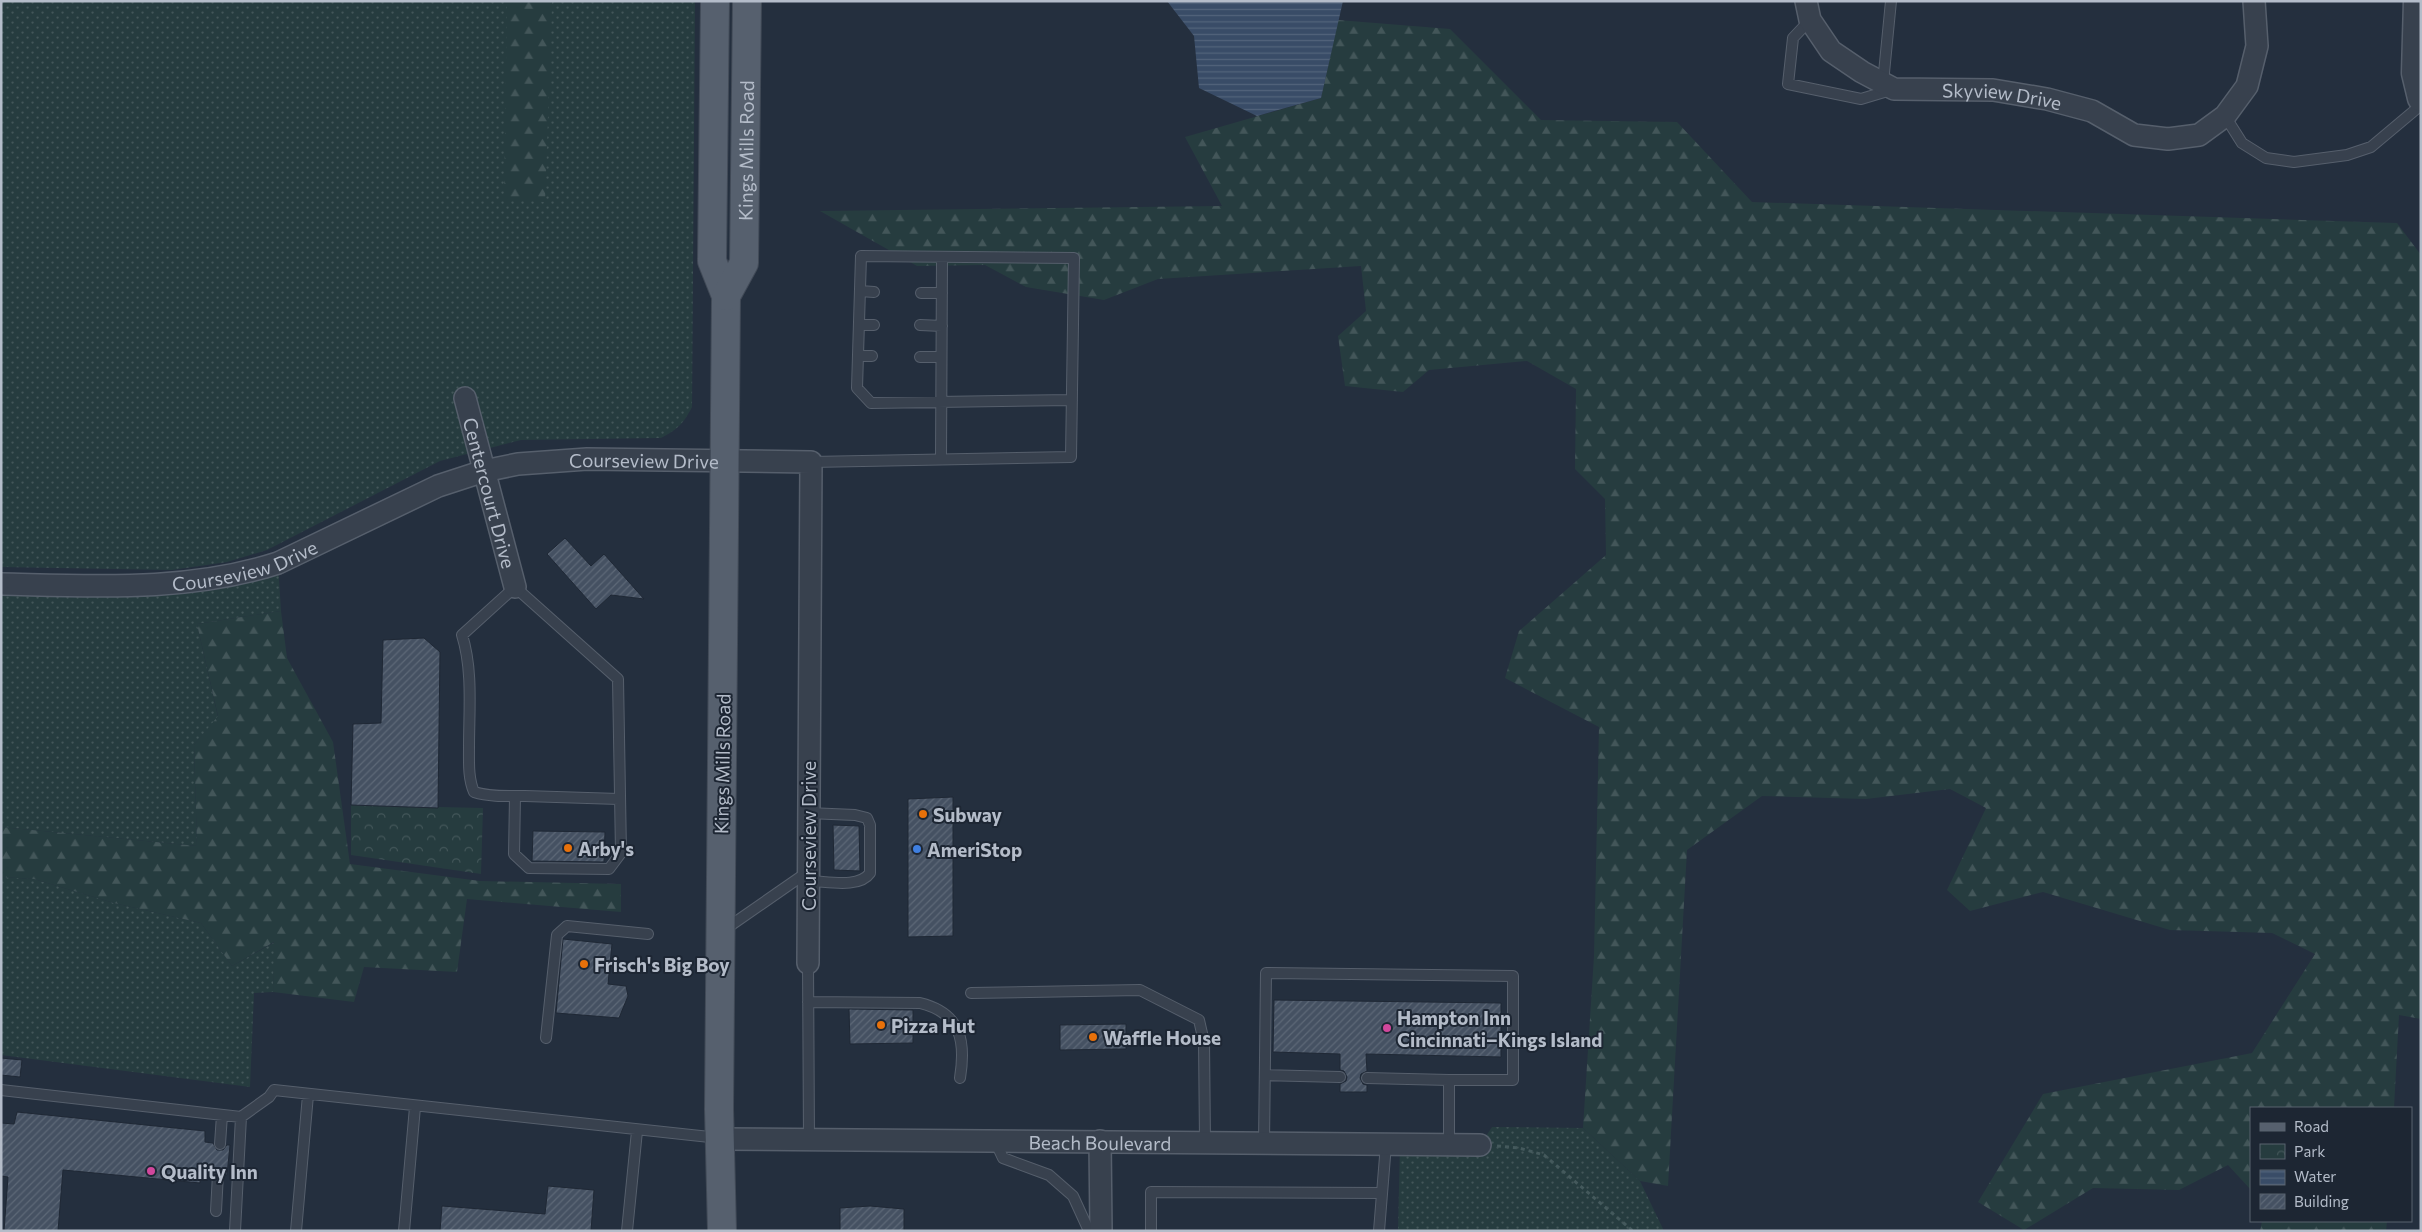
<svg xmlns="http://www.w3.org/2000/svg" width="2422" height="1232" font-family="Commissioner,sans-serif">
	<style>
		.grass { fill: url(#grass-dots) }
		.forest { fill: url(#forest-firs) }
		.park { fill: url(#park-crowns) }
		.water { fill: url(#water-rules) }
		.building { fill: url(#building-hatch); stroke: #1f2835 }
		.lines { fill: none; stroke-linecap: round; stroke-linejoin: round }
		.service-casing { stroke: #565f6c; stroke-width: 12 }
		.minor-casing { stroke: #565f6c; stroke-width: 24 }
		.tertiary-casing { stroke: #565f6c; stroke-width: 29 }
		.primary-casing { stroke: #414a57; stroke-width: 30 }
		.path { stroke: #44595c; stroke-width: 3; stroke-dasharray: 4 4; stroke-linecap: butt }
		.service { stroke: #38414e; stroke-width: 10 }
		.minor { stroke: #38414e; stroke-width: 21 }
		.tertiary { stroke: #38414e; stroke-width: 26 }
		.primary { stroke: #56606e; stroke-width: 28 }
		.food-dot { fill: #e8710a; stroke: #1d2633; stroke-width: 2 }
		.shop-dot { fill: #3f7fe0; stroke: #1d2633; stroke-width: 2 }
		.hotel-dot { fill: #d1479c; stroke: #1d2633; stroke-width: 2 }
		.labels { text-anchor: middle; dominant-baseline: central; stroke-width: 4; stroke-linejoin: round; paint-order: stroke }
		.street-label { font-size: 19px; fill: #b4bcc9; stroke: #1d2633 }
		.poi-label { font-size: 19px; font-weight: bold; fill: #b4bcc9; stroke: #1d2633; text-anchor: start }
	</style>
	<defs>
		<pattern id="grass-dots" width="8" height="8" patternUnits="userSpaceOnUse" patternTransform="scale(1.25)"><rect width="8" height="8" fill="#263c3f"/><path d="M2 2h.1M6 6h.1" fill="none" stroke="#435659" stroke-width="1.8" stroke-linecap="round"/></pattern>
		<pattern id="forest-firs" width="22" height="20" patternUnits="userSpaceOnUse" patternTransform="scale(1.25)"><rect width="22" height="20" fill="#263c3f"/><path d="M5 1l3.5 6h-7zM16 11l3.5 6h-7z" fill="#435659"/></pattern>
		<pattern id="park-crowns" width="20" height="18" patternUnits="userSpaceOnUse" patternTransform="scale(1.25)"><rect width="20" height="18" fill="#263c3f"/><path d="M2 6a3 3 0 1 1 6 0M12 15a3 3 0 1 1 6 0" fill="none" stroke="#435659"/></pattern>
		<pattern id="water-rules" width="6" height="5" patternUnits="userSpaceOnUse" patternTransform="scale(1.25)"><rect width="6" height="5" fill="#394c67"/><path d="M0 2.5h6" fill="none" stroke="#53647b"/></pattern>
		<pattern id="building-hatch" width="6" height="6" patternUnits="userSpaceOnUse" patternTransform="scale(1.25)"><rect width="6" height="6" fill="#455162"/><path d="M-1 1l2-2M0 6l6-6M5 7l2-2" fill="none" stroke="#5d6877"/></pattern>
	</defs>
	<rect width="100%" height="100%" fill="#242f3e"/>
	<!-- grass -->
	<path class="grass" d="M1,1H695L692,407C684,423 677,430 661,438L521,440L440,461L267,550L227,562L172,570L1,567Z
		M278,563L281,611L197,624L218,717L194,745L197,846L1,827V584L99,586Z
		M1,877L34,879L114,903L201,923L232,966L275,942L273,992L254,993L250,1087L1,1055Z
		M1492,1127L1583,1128L1640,1181L1664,1231H1398L1400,1144L1480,1145Z"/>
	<!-- forest -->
	<path class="forest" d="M507,1H552L545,202L504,199Z
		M1338,20L1450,29L1541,120L1677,122L1752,202L2397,223L2421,255V1019L2399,1015L2394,1108H2251V1190L2228,1165L2179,1190L2093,1188L2024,1230L1978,1202L2043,1094L2252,1053L2315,954L2272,933L2170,930L2043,892L1970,911L1947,890L1986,808L1950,789L1866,799L1762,796L1687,850L1668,1186L1640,1181L1583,1128L1594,956L1599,727L1505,678L1519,631L1606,555L1605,499L1575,469L1576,389L1527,361L1429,370L1403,392L1345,386L1338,336L1366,311L1361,266L1158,279L1104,300L1026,287L985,265L917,266L820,211L1222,206L1185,137L1321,98Z
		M281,611L287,658L333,742L350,864L480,881L621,884V912L467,899L457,972L364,967L354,1002L273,992L274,942L232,966L201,923L114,903L34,879L1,877V827L197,846L194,745L218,716L197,624Z
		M2262,1221H2387L2386,1231H2260Z"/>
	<!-- park -->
	<path class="park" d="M351,805L483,808L481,874L351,855Z"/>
	<!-- water -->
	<path class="water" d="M1167,1H1343L1321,98L1257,116L1199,88L1194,36Z"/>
	<!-- building -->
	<path class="building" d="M565,538L591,566L604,554L644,599L611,595L596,609L547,554Z
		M424,638L440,652L438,808L351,805L353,724L381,723L383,640Z
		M953,797V936L908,937V799Z
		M833,825L859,826L860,871L834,870Z
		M533,831L605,832L604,862L532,861Z
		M563,939L612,944L608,984L626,986L628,996L619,1018L556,1013Z
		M1274,1000L1501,1003V1057L1366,1054L1367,1071L1361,1074L1360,1078L1363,1084L1367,1085V1092H1340V1084L1346,1081L1347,1077L1344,1071L1340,1070V1054L1273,1052Z
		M849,1009L913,1010V1043L850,1044Z
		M1126,1024V1049L1060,1050V1025Z
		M1,1058L22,1060L20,1077L1,1075Z
		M17,1112L205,1131V1142L213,1143L217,1150H223L227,1145H230L227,1175H225L221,1168H215L211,1173L201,1172L200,1183L63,1170L58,1231H4L8,1177L1,1176V1123L14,1124Z
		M548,1186L594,1190L591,1231H440L442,1206L545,1214Z
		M870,1206L904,1209V1231H840V1208Z"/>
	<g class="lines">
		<!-- service casing -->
		<g class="service-casing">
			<path id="service" d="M1810,20L1793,38L1788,84L1861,99L1891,90
				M1883,83L1891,1
				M2225,116L2242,143L2266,158L2294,162L2347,155L2371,147L2421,105
				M860,291L874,292
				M921,293H942
				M859,325H874
				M920,325L942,326
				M858,356H872
				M920,357H941
				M941,459L942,258
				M811,462L1071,457L1074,258L861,256L857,388L871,403L1072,400
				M515,796L514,854L529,868L609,869L621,853L618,679L515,587L462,635C473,670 469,710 469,747C469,762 468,778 474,792C490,797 508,796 525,796C556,797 588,798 619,799
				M808,813L855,815L867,818L870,825V873C859,889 826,881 809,881
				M724,930L809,871
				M808,963L809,1139
				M971,993L1140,990L1199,1020L1204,1042L1205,1142
				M808,1002L920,1003C961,1013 966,1041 960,1078
				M546,1038L557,935L567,926L648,934
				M1265,1075L1340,1077
				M1367,1078L1449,1080
				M1,1090L241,1117L269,1097L274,1090L719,1138
				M995,1141L1003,1158L1049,1175L1073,1196L1089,1231
				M1264,1143L1266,973L1513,976V1080H1449V1145
				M220,1144L222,1115
				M216,1211L218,1174
				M235,1231L241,1117
				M296,1231L308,1095
				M404,1231L415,1107
				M627,1231L637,1131
				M1151,1231V1192L1382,1193
				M1379,1231L1386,1144"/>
		</g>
		<!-- minor casing -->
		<g class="minor-casing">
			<g id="minor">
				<path id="s1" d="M1806,1L1810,20L1831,51L1862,72L1894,89L1993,90L2047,99L2092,111L2134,135L2168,139L2199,135L2225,116L2247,86L2257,46L2254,1"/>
				<path id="s2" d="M465,398L515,587"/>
				<path id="s3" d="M1,584C95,586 188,592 278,563L438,486L484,471L518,464L587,459L811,462L808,963"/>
				<path id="s4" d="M720,1139L1480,1145"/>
				<path d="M1100,1141L1101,1231"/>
			</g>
		</g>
		<!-- tertiary casing -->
		<g class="tertiary-casing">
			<path id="tertiary" d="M2417,1L2415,73L2421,98"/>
		</g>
		<!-- primary casing -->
		<g class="primary-casing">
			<g id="primary">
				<path d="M715,1L712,261L726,296L719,1109L722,1231"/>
				<path id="s5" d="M726,296L744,263L747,1"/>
			</g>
		</g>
		<!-- path -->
		<path class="path" d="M1497,1146L1519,1148L1544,1155L1633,1231"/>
		<!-- service -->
		<use href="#service" class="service"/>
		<!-- minor -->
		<use href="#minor" class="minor"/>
		<!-- tertiary -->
		<use href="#tertiary" class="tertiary"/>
		<!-- primary -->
		<use href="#primary" class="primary"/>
	</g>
	<!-- markers -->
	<g class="food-dot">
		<circle cx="923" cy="814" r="5"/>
		<circle cx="568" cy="848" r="5"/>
		<circle cx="584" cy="964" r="5"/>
		<circle cx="881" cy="1025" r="5"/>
		<circle cx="1093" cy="1037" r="5"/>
	</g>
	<circle class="shop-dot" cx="917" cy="849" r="5"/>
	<g class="hotel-dot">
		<circle cx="1387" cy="1028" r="5"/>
		<circle cx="151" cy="1171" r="5"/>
	</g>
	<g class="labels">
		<!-- street labels -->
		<g class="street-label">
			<text stroke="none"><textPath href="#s1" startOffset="239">Skyview Drive</textPath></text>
			<text stroke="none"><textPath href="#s5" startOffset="150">Kings Mills Road</textPath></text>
			<text stroke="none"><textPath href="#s3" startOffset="666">Courseview Drive</textPath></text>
			<text stroke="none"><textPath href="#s2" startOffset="98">Centercourt Drive</textPath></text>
			<text stroke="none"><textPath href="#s3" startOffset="246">Courseview Drive</textPath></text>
			<text transform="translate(722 764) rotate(-89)">Kings Mills Road</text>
			<text transform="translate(808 836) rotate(-90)">Courseview Drive</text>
			<text stroke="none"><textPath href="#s4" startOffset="380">Beach Boulevard</textPath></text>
		</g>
		<!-- poi labels -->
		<g class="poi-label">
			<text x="933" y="814">Subway</text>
			<text x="578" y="848">Arby's</text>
			<text x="927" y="849">AmeriStop</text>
			<text x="594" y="964">Frisch's Big Boy</text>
			<text x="1397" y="1017">Hampton Inn<tspan x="1397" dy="22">Cincinnati–Kings Island</tspan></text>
			<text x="891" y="1025">Pizza Hut</text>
			<text x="1103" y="1037">Waffle House</text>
			<text x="161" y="1171">Quality Inn</text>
		</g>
	</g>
	<!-- border -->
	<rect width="2422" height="1232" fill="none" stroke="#b4bcc9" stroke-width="5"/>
	<!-- legend -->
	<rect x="2250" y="1107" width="162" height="115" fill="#1d2633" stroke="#59626f"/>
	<rect x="2260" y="1123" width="25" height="8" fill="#56606e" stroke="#59626f"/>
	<text x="2294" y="1132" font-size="15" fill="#b4bcc9">Road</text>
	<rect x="2260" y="1144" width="25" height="15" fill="url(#park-crowns)" stroke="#59626f"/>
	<text x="2294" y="1157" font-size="15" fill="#b4bcc9">Park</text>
	<rect x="2260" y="1170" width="25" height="15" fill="url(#water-rules)" stroke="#59626f"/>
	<text x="2294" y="1182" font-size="15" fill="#b4bcc9">Water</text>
	<rect x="2260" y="1194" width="25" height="15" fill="url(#building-hatch)" stroke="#59626f"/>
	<text x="2294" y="1207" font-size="15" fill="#b4bcc9">Building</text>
</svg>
